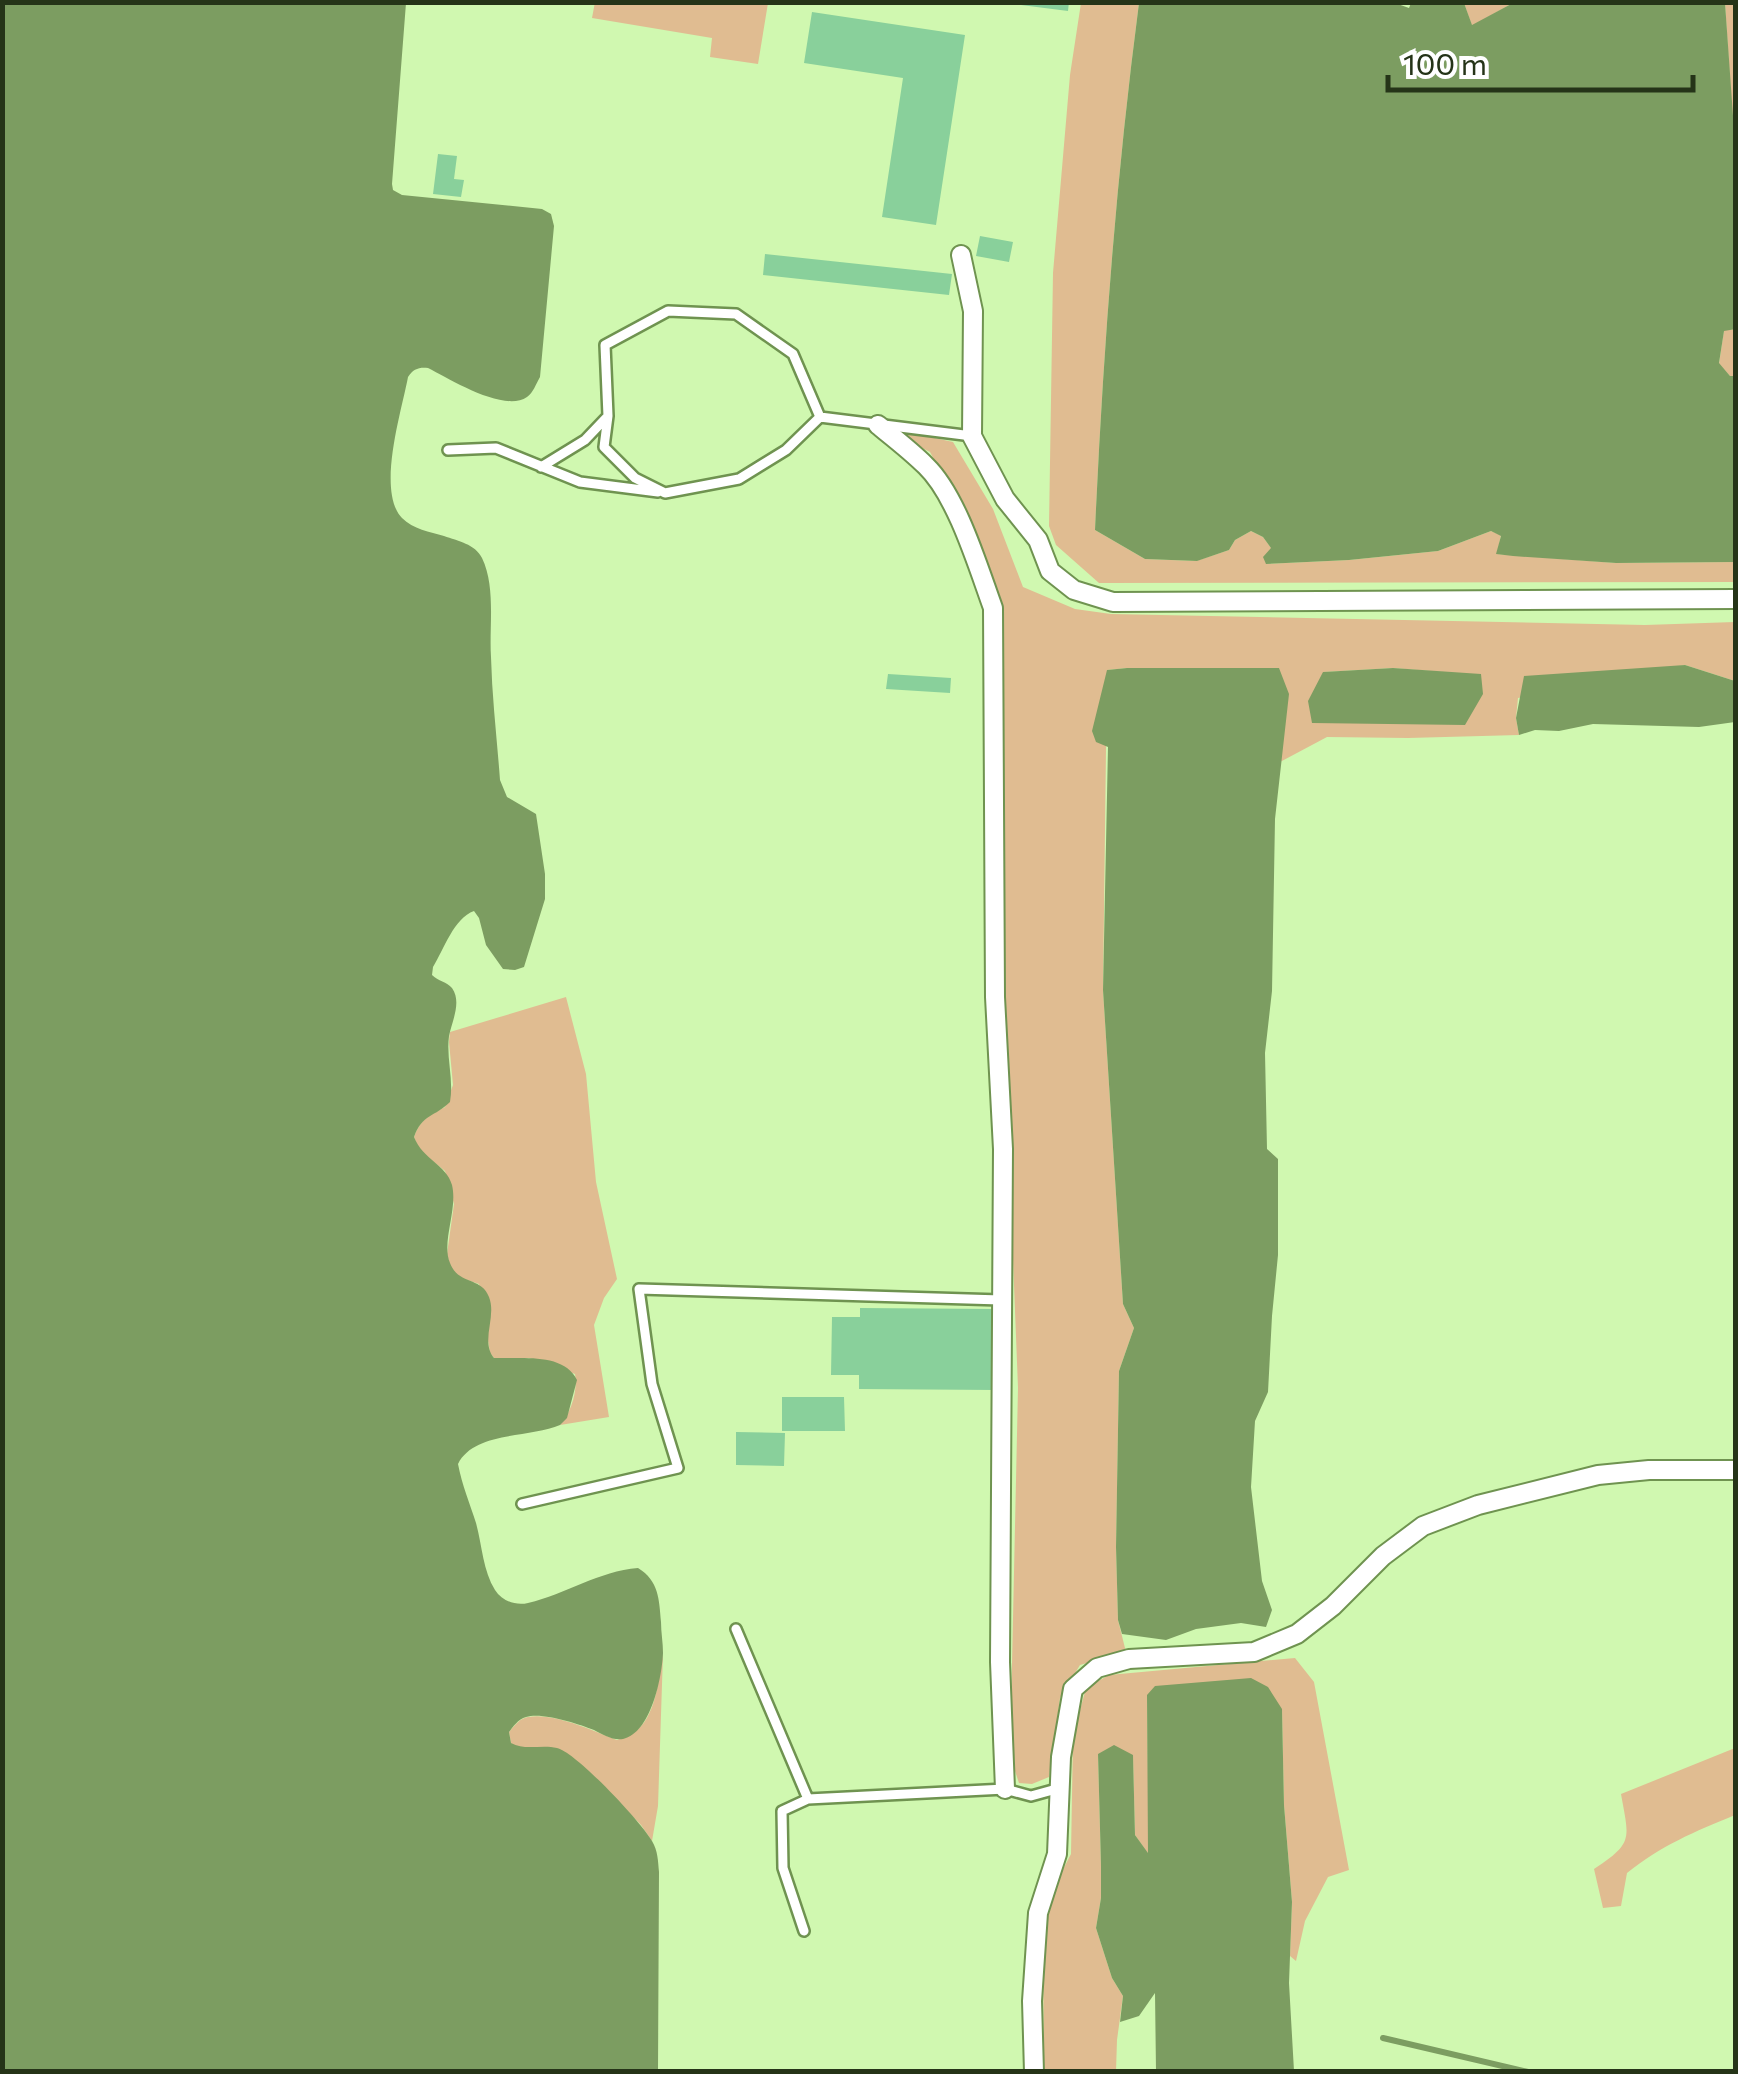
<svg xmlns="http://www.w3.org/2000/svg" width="1738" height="2074" font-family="Commissioner,sans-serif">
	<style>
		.green { fill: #e0bc91; fill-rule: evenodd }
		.water { fill: #7c9d61 }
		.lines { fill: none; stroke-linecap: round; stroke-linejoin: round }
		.stream { stroke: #7c9d61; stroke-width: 6 }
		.building { fill: #89d09b }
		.lane-casing { stroke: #6f9350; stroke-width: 14 }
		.street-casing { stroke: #6f9350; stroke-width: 22 }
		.lane { stroke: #fff; stroke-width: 9 }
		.street { stroke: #fff; stroke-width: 18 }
	</style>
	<rect width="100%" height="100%" fill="#d0f8b0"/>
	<!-- green -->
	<path class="green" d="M595,2L768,3L758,64L710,57L712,38L592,18Z
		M1081,3H1139C1116,178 1103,353 1095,530L1145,559L1196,561L1229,550L1235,540L1251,531L1263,537L1272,549L1266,564L1349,560L1438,551L1491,531L1501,535L1497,554L1616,563L1735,562V582L1099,583L1056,545L1049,526L1053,273L1070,75Z
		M1464,3H1513L1472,26Z
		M1725,3H1735V158Z
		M1735,329V376H1730L1719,364L1724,330Z
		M898,430L953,442L993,509L1023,587L1075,609L1111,614L1645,625L1735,622V681L1685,665L1518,698L1516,718L1519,735L1408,738L1327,737L1280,762L1284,731L1279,668H1127L1107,670L1103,990L1123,1304L1134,1328L1119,1371L1116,1547L1118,1620L1126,1652L1080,1665L1060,1698L1049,1777L1032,1784L1019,1783L1015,1771L1011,1710L1018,1388L1005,1053L1001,801L1003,624L971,529L930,452L900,437ZM1393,668L1480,675L1353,723H1312L1324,672Z
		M566,997L586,1074L596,1182L617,1279L604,1298L594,1325L609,1417L560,1425C571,1413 578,1391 575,1374L529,1358H494L490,1353L479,1284L458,1277L450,1266L447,1254L454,1204L445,1171L419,1150L414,1137C420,1120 429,1115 445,1107L453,1085L449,1042L450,1032Z
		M663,1654L658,1806L652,1841L641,1825L603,1786L516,1747L511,1743L509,1732C514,1726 520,1718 528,1717C553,1712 594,1731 617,1740C622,1738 628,1736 633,1733C657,1718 658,1678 663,1654Z
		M1295,1658L1314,1682L1349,1870L1328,1877L1305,1921L1296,1961L1290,1956L1292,1902L1284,1805L1282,1709L1147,1695L1149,1855L1135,1835L1133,1756L1098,1754L1101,1866V1898L1096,1928L1112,1978L1123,1996L1117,2040L1116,2071L1044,2072L1043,1948L1048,1898L1071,1854L1073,1736L1086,1688L1109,1675Z
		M1735,1748V1815C1694,1832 1662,1845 1627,1873L1621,1906L1603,1908L1594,1869C1634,1843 1629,1839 1621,1794Z"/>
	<!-- water -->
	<path class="water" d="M3,2L406,3L392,184L393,190L402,195L542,209L551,214L554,226L540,377C536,384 533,393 527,397C504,413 450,379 428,368C419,367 413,369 408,377C402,410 376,491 402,518C413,529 430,532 444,536C458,541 475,544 482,558C496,587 489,627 491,657C492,698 497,739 500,780L507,797L536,814L545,874V899L524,967L515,970L503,969L486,945L479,918L474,911C454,918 444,949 433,967L432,975C438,981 447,982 452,988C462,1002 452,1021 449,1036C446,1058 454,1079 450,1102C435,1117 422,1114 414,1137C423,1160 446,1164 452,1185C458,1210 441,1242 450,1263C459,1286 481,1276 489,1297C497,1317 480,1341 494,1358C520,1359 564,1352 577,1380L567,1418L560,1425C531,1438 474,1431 458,1464C462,1485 470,1504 476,1523C482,1545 483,1571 495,1590C502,1601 516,1606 528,1603C566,1594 599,1571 638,1568C659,1581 659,1599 661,1622C661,1632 663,1643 663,1653C662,1677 651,1733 623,1739C613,1741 602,1734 594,1730C578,1724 543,1712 526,1717C518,1719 513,1727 509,1732L511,1743C525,1751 542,1744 557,1748C576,1752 642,1823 652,1841C658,1851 658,1861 659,1872L658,2071H3Z
		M1395,3L1409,8L1411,3H1464L1472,25L1513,3H1725L1736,158V329L1724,331L1719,363L1730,376H1735V562L1616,563L1513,556L1496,554L1501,536L1491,531L1438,551L1349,560L1266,564L1263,557L1271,548L1263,537L1251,531L1235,540L1229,550L1197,561L1145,559L1095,530C1103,353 1116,178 1139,3Z
		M1685,665L1735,681V722L1699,727L1593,724L1559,731L1535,730L1519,735L1516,718L1524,676Z
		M1127,668H1279L1289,694L1275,819L1272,991L1265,1053L1267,1149L1278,1159V1255L1272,1316L1268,1392L1255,1421L1251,1487L1262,1581L1272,1610L1266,1627L1241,1623L1196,1629L1166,1640L1122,1634L1118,1620L1116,1547L1119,1371L1134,1328L1123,1304L1103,990L1108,747L1096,742L1092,731L1107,670Z
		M1393,668L1481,674L1483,694L1465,725L1312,723L1308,701L1323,672Z
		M1251,1678L1268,1687L1282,1709L1284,1805L1292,1902L1289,1983L1294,2071H1156L1155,1993L1139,2016L1120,2022L1123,1996L1112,1978L1096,1928L1101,1898V1866L1098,1754L1114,1745L1133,1755L1135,1835L1148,1853L1147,1695L1155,1686Z"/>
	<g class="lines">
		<!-- stream -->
		<path class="stream" d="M1383,2038L1528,2072"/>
	</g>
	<!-- building -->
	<path class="building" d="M1022,2H1069L1068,11L1021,5Z
		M812,12L965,35L936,225L882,217L903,78L804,63Z
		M438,154L457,156L454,179L464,180L461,197L433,194Z
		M980,236L1013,242L1009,262L976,256Z
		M765,254L952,274L949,295L763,275Z
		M888,674L951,678L950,693L886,689Z
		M860,1308L996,1309L995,1390L859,1389V1375H831L832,1317H860Z
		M782,1397H844L845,1431H782Z
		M736,1432L785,1433L784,1466L736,1465Z"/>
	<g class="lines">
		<!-- lane casing -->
		<g class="lane-casing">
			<path id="lane" d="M820,417L786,450L739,479L665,493L635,478L604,447L608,416L605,345L668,311L736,314L793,354L820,417L972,436
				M448,450L496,448L580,482L658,492
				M541,467L585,440L606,418
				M522,1504L678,1468L652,1384L639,1289L1001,1300
				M736,1629L808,1799L1005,1789L1031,1796L1060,1788
				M804,1931L783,1868L782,1811L808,1799"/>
		</g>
		<!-- street casing -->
		<g class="street-casing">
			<path id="street" d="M961,255L973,311L972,436L1005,499L1038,540L1050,571L1074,590L1113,602L1736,599
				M878,425C894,438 911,451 926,466C957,496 978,567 993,608L995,997L1003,1149L1000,1662L1005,1789
				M1034,2072L1032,2001L1038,1913L1057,1854L1061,1757L1073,1689L1097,1668L1129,1659L1254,1652L1297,1634L1333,1606L1383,1556L1423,1526L1478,1505L1598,1475L1649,1470H1736"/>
		</g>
		<!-- lane -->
		<use href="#lane" class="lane"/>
		<!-- street -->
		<use href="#street" class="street"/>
	</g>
	<!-- border -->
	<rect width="1738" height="2074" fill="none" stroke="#253418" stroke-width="10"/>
	<!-- scale -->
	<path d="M1388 75v15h305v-15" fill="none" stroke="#253418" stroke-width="5"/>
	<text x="1403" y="75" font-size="30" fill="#253418" stroke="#ffffff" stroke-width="8" paint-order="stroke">100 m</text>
</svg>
